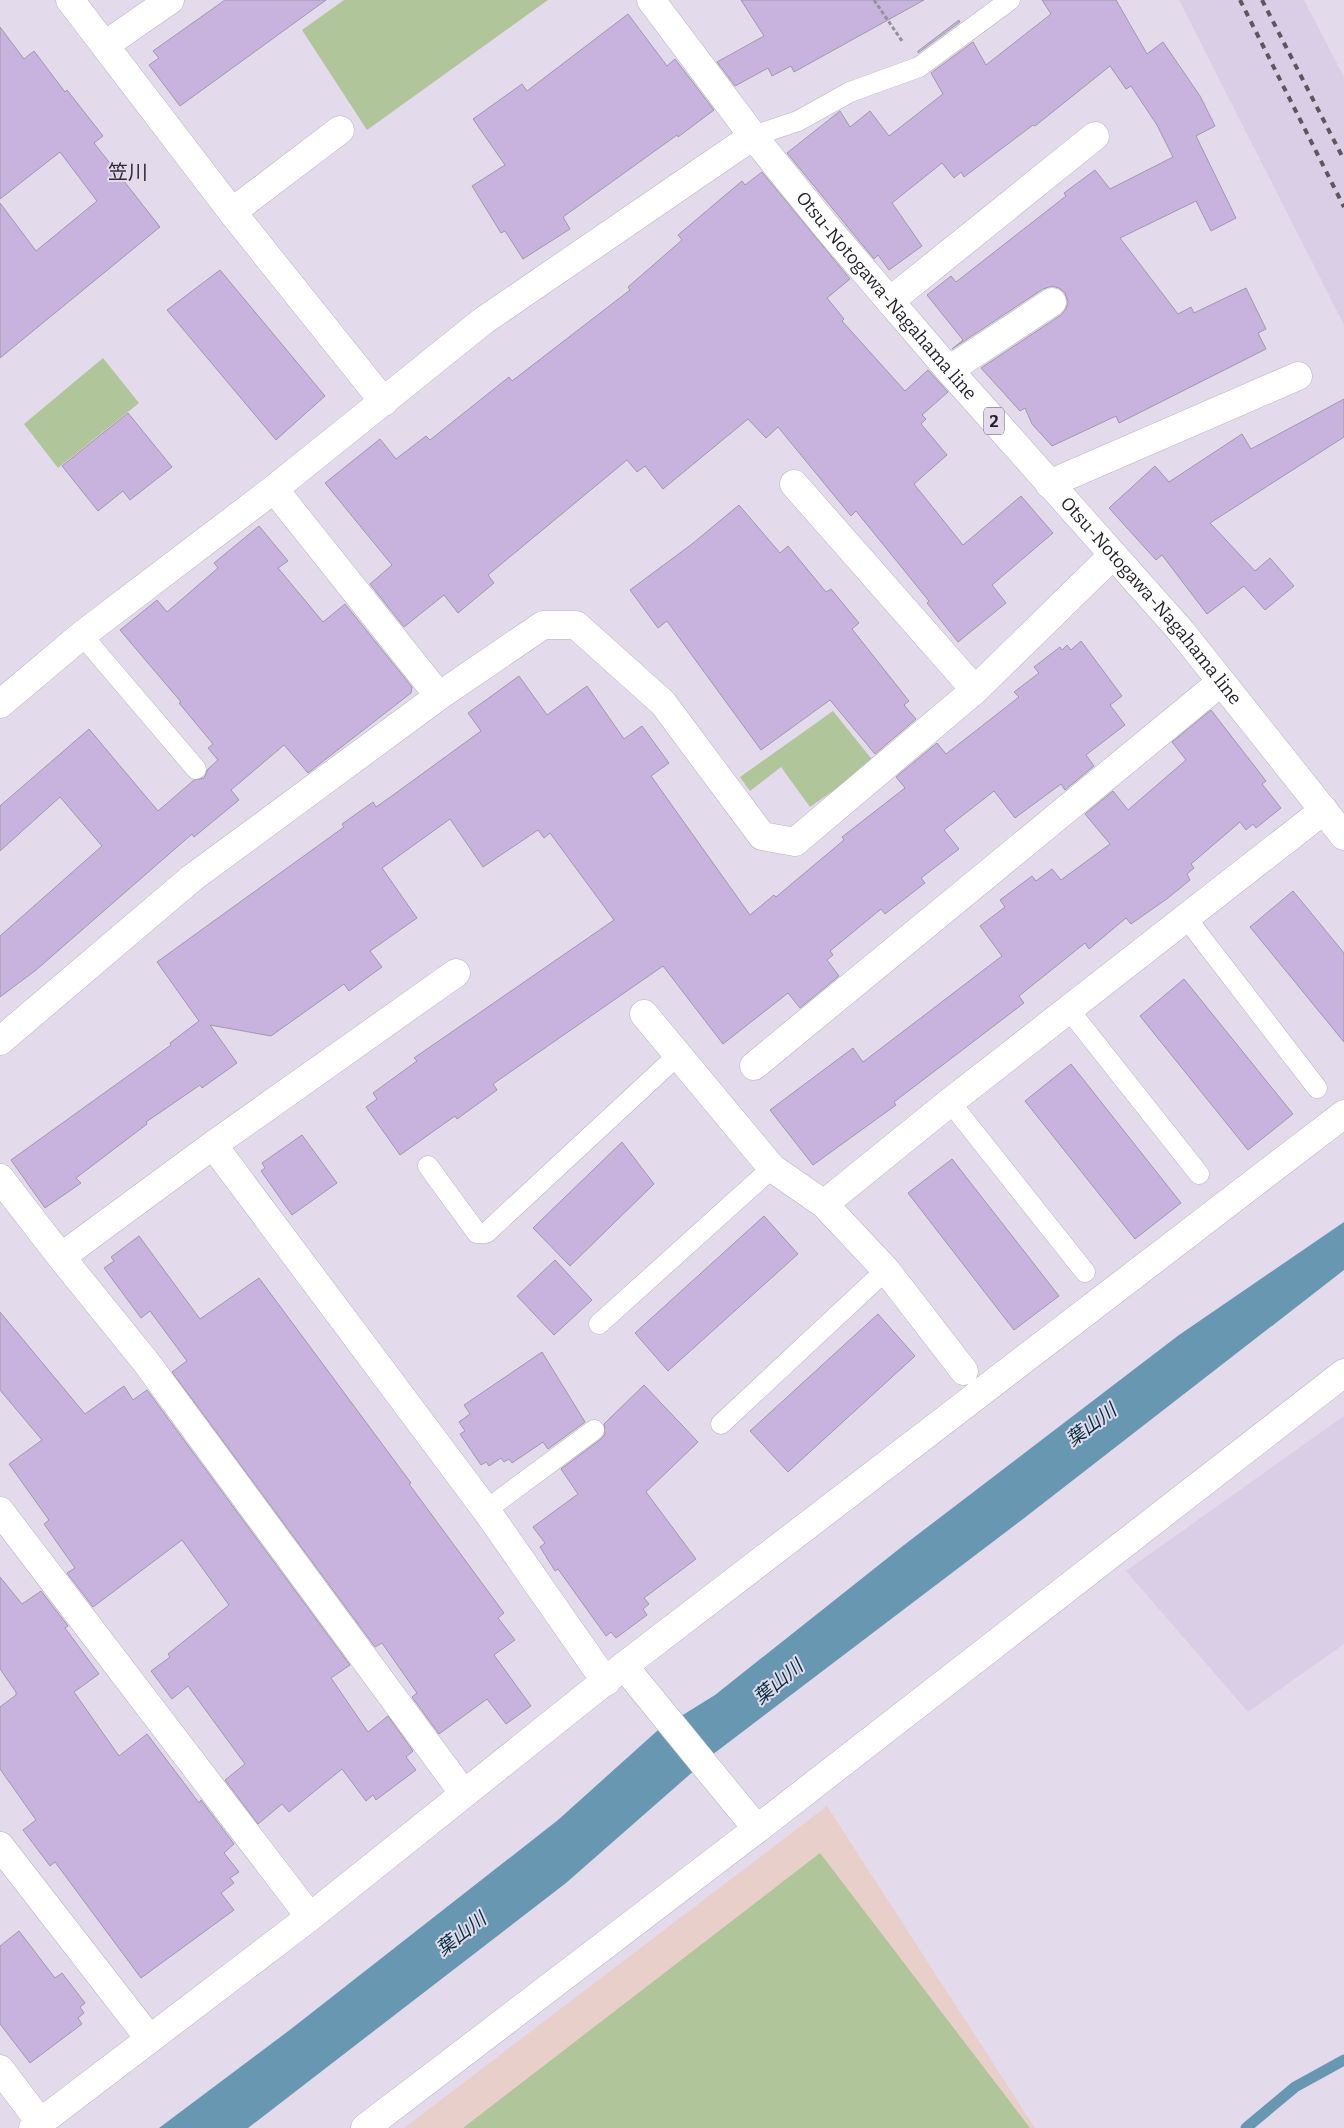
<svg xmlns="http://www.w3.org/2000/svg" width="1344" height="2128" font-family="Bitter,'Noto Sans JP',serif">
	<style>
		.built { fill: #d9cee5 }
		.education { fill: #e8cfca }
		.green { fill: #b0c599 }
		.water { fill: #6898b1 }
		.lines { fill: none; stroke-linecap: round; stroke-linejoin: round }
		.stream { stroke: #6898b1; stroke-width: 11 }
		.building { fill: #c7b3de; stroke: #a099a9 }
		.lane-casing { stroke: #b9b2c2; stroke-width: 21 }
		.street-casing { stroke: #b9b2c2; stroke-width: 29 }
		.secondary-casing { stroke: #b9b2c2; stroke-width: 29 }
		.primary-casing { stroke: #b9b2c2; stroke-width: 29 }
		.path { stroke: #96909d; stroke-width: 3; stroke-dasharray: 4 2.5; stroke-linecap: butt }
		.lane { stroke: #fff; stroke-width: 20 }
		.street { stroke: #fff; stroke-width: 28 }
		.secondary { stroke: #fff; stroke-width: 28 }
		.primary { stroke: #fff; stroke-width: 28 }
		.rail { stroke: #5b5761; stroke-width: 4; stroke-dasharray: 6 6; stroke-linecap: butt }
		.labels { text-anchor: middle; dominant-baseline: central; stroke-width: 4; stroke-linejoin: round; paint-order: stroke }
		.shield { fill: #e3dbec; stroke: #5a5760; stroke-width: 1 }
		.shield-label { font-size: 16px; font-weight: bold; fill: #201e24 }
		.street-label { font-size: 18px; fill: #201e24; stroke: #e3dbec }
		.water-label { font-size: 19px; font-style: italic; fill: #022e41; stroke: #e3dbec }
		.quarter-label { font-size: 20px; fill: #312b38; stroke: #e3dbec }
	</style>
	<rect width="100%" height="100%" fill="#e3dbec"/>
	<!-- built -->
	<path class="built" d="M1179,0H1304L1344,77V325Z
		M1344,1416V1644L1248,1712L1126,1571Z"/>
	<!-- education -->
	<path class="education" d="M827,1806L1035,2128H404Z"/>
	<!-- green -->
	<path class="green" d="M344,0H548L367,130L302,30Z
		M103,358L139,403L58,468L24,424Z
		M833,711L874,762L810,807L781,767L750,791L740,777Z
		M820,1853L1030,2128H463Z"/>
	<!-- water -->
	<path class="water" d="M1344,1222V1270L1023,1519L712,1755L566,1883L248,2128H159L291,2029L558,1820L657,1731L715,1695L904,1545L1179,1335Z"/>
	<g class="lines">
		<!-- stream -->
		<path class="stream" d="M1246,2128L1295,2087L1344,2060"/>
	</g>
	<!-- building -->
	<path class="building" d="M225,0H326L180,106L149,65L159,58L153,51Z
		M741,0H924L794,72L791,66L772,76L768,68L735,86L717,62L764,36Z
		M1042,0H1116L1147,54L1163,42L1200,96L1215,126L1196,136L1236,218L1211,231L1196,201L1120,238L1178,314L1191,307L1194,313L1246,288L1266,329L1258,333L1266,349L1119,423L1116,416L1052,446L1032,424L1025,408L1020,411L981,368L1061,315L1066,309L1068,302L1065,293L1059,288L1052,286L1043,289L952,349L963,340L927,295L951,276L956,282L1066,196L1064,193L1095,170L1110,189L1173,157L1157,125L1131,86L1126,89L1110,66L1035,126L1033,125L964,177L961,172L954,178L942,163L892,203L922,246L889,270L878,255L874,259L787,153L840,111L850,127L870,111L889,136L943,94L931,73L973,42L986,65L1051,14Z
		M628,14L667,66L675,59L714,110L678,137L677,135L563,217L570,229L523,259L505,231L501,233L472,186L505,165L473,119L522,84L527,91Z
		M959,20L960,22L918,53V51Z
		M0,27L24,59L34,51L65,92L67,90L103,136L94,143L160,227L0,358V203L36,251L97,201L60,152L0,199Z
		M762,172L850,279L827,298L844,319L842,321L905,391L928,370L948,392L922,415L926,419L921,424L947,455L914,484L963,545L1021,496L1053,533L992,585L1006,603L958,642L927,603L929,601L856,511L851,516L778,427L766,438L748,419L663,489L645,466L637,472L627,460L488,575L494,583L458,613L444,595L404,627L370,584L392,565L325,483L380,439L396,459L426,436L430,440L509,377L512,381L630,290L628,287L682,240L678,235L742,181L745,185Z
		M220,270L325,396L276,440L167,310Z
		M1344,399V437L1210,523L1255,571L1270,558L1294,586L1265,610L1244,586L1207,614L1162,555L1156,560L1109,508L1155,466L1169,482L1242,434L1251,449Z
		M128,413L172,467L130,500L123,491L98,511L62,466Z
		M739,505L780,553L788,546L826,592L831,589L859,623L852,629L909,701L904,705L916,719L875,754L830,700L761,750L667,621L658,628L630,590L692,544Z
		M259,526L288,561L278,568L323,622L345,604L412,687L411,693L308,773L284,745L231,790L239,800L194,837L192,834L36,970L0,997V936L102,846L60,797L0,851V806L89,729L158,811L194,780L204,778L208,769L218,760L208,748L213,744L179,703L181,702L120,630L157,600L167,612L218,568L214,563Z
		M1081,641L1122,696L1110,705L1125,725L1086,755L1094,766L1065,790L1061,784L1015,818L994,791L944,830L959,849L921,878L925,883L885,914L881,909L830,951L833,955L827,960L839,976L800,1008L788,993L723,1044L663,966L493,1084L497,1090L457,1119L455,1116L400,1155L366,1107L377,1099L373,1093L417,1061L414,1058L614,920L550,833L544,838L538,830L483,867L450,819L382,868L417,918L370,951L382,967L349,991L344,984L271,1036L210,1025L237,1063L202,1088L200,1085L146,1122L147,1124L76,1178L81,1183L45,1208L11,1160L171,1045L170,1043L199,1021L157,962L344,827L342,824L373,802L376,807L389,798L481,731L468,713L519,676L547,715L587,686L624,739L642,726L669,763L651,776L750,915L774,895L776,897L844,840L842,837L905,788L896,777L937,743L946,754L1019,697L1014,692L1039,673L1034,667L1060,647L1062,650L1067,645L1071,650Z
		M1211,710L1266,781L1262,784L1281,808L1256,828L1253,824L1246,830L1240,822L1191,864L1194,868L1187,874L1190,880L1168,898L1131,924L1126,918L1089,949L1085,943L1019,996L1024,1003L894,1102L896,1105L813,1165L770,1110L853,1048L863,1062L1002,956L980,926L1005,907L1000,900L1032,876L1036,881L1052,869L1061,880L1110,844L1085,814L1113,791L1128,810L1186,760L1172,742Z
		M1293,891L1344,953V1042L1250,927Z
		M1184,979L1293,1114L1248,1150L1140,1016Z
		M1071,1064L1181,1203L1135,1239L1025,1101Z
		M302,1135L337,1183L292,1215L261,1171L265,1168L262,1163Z
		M622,1142L654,1184L570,1266L533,1228Z
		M952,1159L1059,1296L1014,1330L908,1193Z
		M764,1216L798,1254L668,1371L635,1333Z
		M139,1236L200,1319L259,1278L411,1483L409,1484L504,1613L498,1618L515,1640L494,1655L531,1706L506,1724L487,1699L439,1734L412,1697L417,1693L382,1643L375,1647L172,1372L187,1361L150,1311L141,1318L104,1268L114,1261L111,1257Z
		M555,1260L592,1300L554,1335L517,1296Z
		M0,1312L85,1414L124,1386L133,1400L147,1390L350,1665L331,1678L368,1732L388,1716L413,1751L406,1757L416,1770L376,1800L373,1795L366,1801L342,1769L289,1812L282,1804L258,1824L225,1780L245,1764L188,1686L172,1699L151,1671L170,1657L168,1654L229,1605L182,1540L93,1607L67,1573L75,1568L44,1524L49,1520L9,1464L42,1440L0,1390Z
		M878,1314L915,1356L788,1472L750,1431Z
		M542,1352L585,1422L548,1449L543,1442L512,1463L509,1459L504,1462L501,1458L489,1466L486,1462L481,1465L460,1434L465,1431L459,1422L470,1414L464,1405Z
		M644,1385L698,1442L646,1492L696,1559L644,1598L649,1604L643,1609L647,1615L616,1638L611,1632L606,1636L558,1569L555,1571L540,1547L545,1543L533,1527L578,1494L561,1469L601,1439L605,1434L604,1424Z
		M0,1577L22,1604L41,1591L68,1626L65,1628L99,1674L74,1692L119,1756L147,1734L199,1803L201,1800L234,1844L224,1853L239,1872L230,1878L234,1883L221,1893L234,1910L141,1978L55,1862L50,1866L23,1830L36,1820L0,1769V1707L16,1695V1692L0,1669Z
		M19,1931L55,1978L62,1973L85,2003L80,2007L84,2013L78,2018L82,2024L30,2063L0,2024V1946Z"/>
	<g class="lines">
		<!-- lane casing -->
		<g class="lane-casing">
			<path id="lane" d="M753,136L798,121L850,92L919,67L1010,0
				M82,635L196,769
				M1187,919L1317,1088
				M1070,1011L1199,1174
				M950,1102L1085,1272
				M428,1166L477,1233H486L678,1055
				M599,1324L772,1168
				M721,1424L886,1270
				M486,1510L594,1430"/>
		</g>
		<!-- street casing -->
		<g class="street-casing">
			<path id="street" d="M70,0L232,212L384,402
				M105,45L170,0
				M232,212L340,130
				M890,301L1095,136
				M949,370L1052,302
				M794,484L975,690L1113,555
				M1049,484L1298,376
				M274,489L439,696
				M0,704L82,635L274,489L483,321L753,136
				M644,1014L772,1168L824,1204L886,1270L964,1371
				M0,1041L192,878L439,696L543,625H576L663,703L762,836L795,842L975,690
				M754,1066L1221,682
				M213,1145L486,1510L606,1682
				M0,1178L61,1257L213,1145L456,973
				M824,1204L950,1102L1324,810
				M61,1257L146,1362L464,1794
				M0,1511L310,1917
				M624,1666L757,1829
				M0,1846L149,2038
				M0,2069L40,2122
				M33,2128L310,1917L624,1666L1344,1114"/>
		</g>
		<!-- secondary casing -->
		<g class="secondary-casing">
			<path id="secondary" d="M365,2128L757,1829L1344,1373"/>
		</g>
		<!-- primary casing -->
		<g class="primary-casing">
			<g id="primary">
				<path id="s1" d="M651,0L753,136L829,230L949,370L1181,631L1344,836"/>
			</g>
		</g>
		<!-- path -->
		<path class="path" d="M874,0L902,41"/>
		<!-- lane -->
		<use href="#lane" class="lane"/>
		<!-- street -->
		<use href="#street" class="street"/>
		<!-- secondary -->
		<use href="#secondary" class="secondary"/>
		<!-- primary -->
		<use href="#primary" class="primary"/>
		<!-- rail -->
		<path class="rail" d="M1240,0L1344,207
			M1262,0L1344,160"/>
	</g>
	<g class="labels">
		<!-- shield labels -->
		<rect class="shield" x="984" y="407.5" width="20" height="27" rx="4"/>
		<g class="shield-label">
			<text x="994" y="421">2</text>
		</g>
		<!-- street labels -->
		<g class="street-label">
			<text stroke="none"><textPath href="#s1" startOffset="378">Otsu-Notogawa-Nagahama line</textPath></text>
			<text stroke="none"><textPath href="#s1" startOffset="782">Otsu-Notogawa-Nagahama line</textPath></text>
		</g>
		<!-- water labels -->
		<g class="water-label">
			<text transform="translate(1091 1425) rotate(-37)">葉山川</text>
			<text transform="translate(778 1682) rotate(-40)">葉山川</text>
			<text transform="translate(461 1934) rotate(-38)">葉山川</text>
		</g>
		<!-- quarter labels -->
		<g class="quarter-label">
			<text x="128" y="172">笠川</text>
		</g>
	</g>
</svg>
